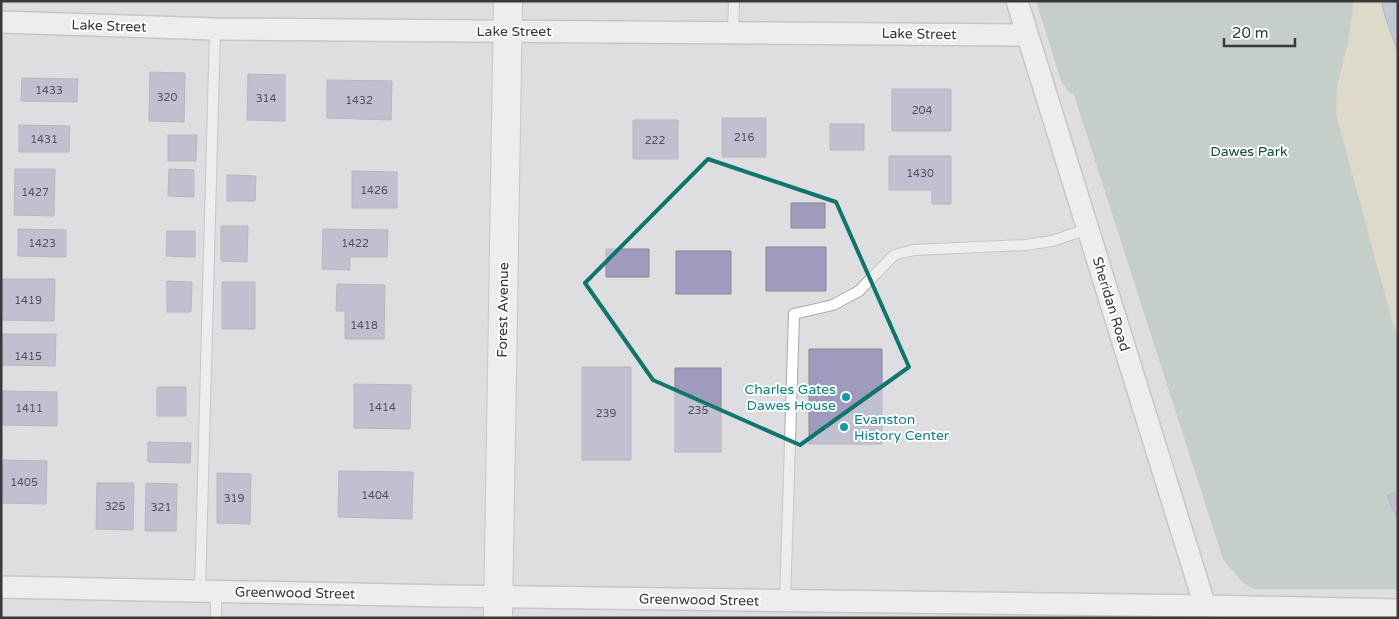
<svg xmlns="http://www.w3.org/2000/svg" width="1399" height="619" font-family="'Varela Round',sans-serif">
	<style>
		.green { fill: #a2bdac }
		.sand { fill: #ded5b0 }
		.water { fill: #9bafce; stroke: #7e8ca2 }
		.building { fill: #9e9bbe; stroke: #89898b }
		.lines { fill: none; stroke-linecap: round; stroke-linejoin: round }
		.service-casing { stroke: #aaa9ac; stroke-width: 12 }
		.minor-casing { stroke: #aaa9ac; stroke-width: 24 }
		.secondary-casing { stroke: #aaa9ac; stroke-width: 30 }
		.service { stroke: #fff; stroke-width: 10 }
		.minor { stroke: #fff; stroke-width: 21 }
		.secondary { stroke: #fff; stroke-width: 28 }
		.marked { fill: none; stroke: #0f766e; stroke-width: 4; stroke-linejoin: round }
		.culture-dot { fill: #0f9aa8; stroke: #fff; stroke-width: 2 }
		.labels { text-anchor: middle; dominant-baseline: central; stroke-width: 4; stroke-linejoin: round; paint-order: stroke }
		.number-label { font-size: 11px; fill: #52525b }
		.street-label { font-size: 14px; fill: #39393a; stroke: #fff }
		.park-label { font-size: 14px; fill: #125133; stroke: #fff }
		.culture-label { font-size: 14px; fill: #0d838f; stroke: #fff; text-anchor: end }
	</style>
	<rect width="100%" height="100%" fill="#dedee0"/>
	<!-- green -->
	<path class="green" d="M1036,1H1381L1385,16L1398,53V589H1255L1243,583L1223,559L1074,95L1067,90L1061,81Z"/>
	<!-- sand -->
	<path class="sand" d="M1352,1H1381L1385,16L1398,53V334L1393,324L1336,114L1337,87L1348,43L1353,7Z"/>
	<!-- water -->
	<path class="water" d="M1381,1H1398V53L1385,16Z"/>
	<!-- building -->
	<path class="building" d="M150,72L185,73L184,122L149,121Z
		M248,74L285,75V121L247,120Z
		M22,78L78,79L77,102L21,101Z
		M327,80L392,81L391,120L327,118Z
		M892,89H951V131H892Z
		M722,118H766V157H722Z
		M633,120H678V159H633Z
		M830,124H864V150H830Z
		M19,125L70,126L69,152H19Z
		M168,135H197L196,161H168Z
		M889,156H951V204H932V190H889Z
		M15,169H55L54,216L14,215Z
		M169,169L194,170V197L168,196Z
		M352,171L397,172V208H352Z
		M227,175L256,176L255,201H227Z
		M791,203H825V228H791Z
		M221,226H248L247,262L221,261Z
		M18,229L66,230V257L18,256Z
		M323,229L388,230L387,257H350V270L322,269Z
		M167,231H195V257L166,256Z
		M766,247H826V291H766Z
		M606,249H649V277H606Z
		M676,251H731V294H676Z
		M1,279H55L54,321L1,320Z
		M167,281L192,282L191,312H167Z
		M222,282H255V329H222Z
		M337,284L385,285L384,339H345V311H336Z
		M2,334H56L55,366L1,365Z
		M809,349H882V444H809Z
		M582,367H631V460H582Z
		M675,368H721V452H675Z
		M354,384L411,385L410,429L354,428Z
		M157,387H186V416H157Z
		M1,391L57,392V426L1,425Z
		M148,442L191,443L190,463L148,462Z
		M1,460L47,461L46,504L1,503Z
		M339,471L413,472L412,519L338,517Z
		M217,473L251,474L250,524L217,523Z
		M97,483H134L133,530L96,529Z
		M146,483L177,484L176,531H145Z
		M1398,491V520L1387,496Z"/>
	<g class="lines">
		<!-- service casing -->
		<g class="service-casing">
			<path id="service" d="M733,32L734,1
				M200,591L215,29
				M785,601L794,314L833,305L859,291L894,255L914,250L1025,245L1052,241L1088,229
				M216,618V591"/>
		</g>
		<!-- minor casing -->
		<g class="minor-casing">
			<path id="minor" d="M1017,1L1205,606
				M1,22L215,29L1027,35
				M1,587L448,596L1205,606L1398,610"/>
		</g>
		<!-- secondary casing -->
		<g class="secondary-casing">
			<path id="secondary" d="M498,618L508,1"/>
		</g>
		<!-- service -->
		<use href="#service" class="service"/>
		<!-- minor -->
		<use href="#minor" class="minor"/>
		<!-- secondary -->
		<use href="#secondary" class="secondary"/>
	</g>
	<!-- marked area -->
	<path d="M0 0H1399V619H0ZM708,159L836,202L909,367L800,445L653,380L585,283Z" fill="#dedee0" fill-opacity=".55" fill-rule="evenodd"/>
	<path class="marked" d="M708,159L836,202L909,367L800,445L653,380L585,283Z"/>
	<!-- markers -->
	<g class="culture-dot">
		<circle cx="846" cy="397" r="5"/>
		<circle cx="844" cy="427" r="5"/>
	</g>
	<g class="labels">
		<!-- number labels -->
		<g class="number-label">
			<text x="49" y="90">1433</text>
			<text x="167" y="97">320</text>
			<text x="266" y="98">314</text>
			<text x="359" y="100">1432</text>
			<text x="922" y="110">204</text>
			<text x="744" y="137">216</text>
			<text x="44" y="139">1431</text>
			<text x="655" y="140">222</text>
			<text x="920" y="173">1430</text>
			<text x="374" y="190">1426</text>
			<text x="35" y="192">1427</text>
			<text x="42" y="243">1423</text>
			<text x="355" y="243">1422</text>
			<text x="28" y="300">1419</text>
			<text x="364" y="325">1418</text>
			<text x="28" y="356">1415</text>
			<text x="382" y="407">1414</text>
			<text x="29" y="408">1411</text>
			<text x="698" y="410">235</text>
			<text x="606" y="413">239</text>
			<text x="24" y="482">1405</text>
			<text x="375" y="495">1404</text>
			<text x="234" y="498">319</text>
			<text x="115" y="506">325</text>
			<text x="161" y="507">321</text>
		</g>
		<!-- street labels -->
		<g class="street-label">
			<text transform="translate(109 26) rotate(2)">Lake Street</text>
			<text x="514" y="31">Lake Street</text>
			<text transform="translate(919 34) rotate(1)">Lake Street</text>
			<text transform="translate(1111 304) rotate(73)">Sheridan Road</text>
			<text transform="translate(503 310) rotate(-89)">Forest Avenue</text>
			<text transform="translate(295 593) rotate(1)">Greenwood Street</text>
			<text transform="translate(699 600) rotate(1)">Greenwood Street</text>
		</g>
		<!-- park labels -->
		<g class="park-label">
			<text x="1249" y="151">Dawes Park</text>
		</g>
		<!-- culture labels -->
		<g class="culture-label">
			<text x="836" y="389">Charles Gates<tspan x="836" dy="16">Dawes House</tspan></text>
			<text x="854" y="419" text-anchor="start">Evanston<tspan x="854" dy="16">History Center</tspan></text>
		</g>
	</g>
	<!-- border -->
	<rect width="1399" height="619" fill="none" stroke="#39393a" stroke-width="5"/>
	<!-- scale -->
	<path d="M1224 38v8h71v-8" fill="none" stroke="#39393a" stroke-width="2.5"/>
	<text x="1232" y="38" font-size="15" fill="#39393a" stroke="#ffffff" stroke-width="4" paint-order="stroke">20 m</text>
</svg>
